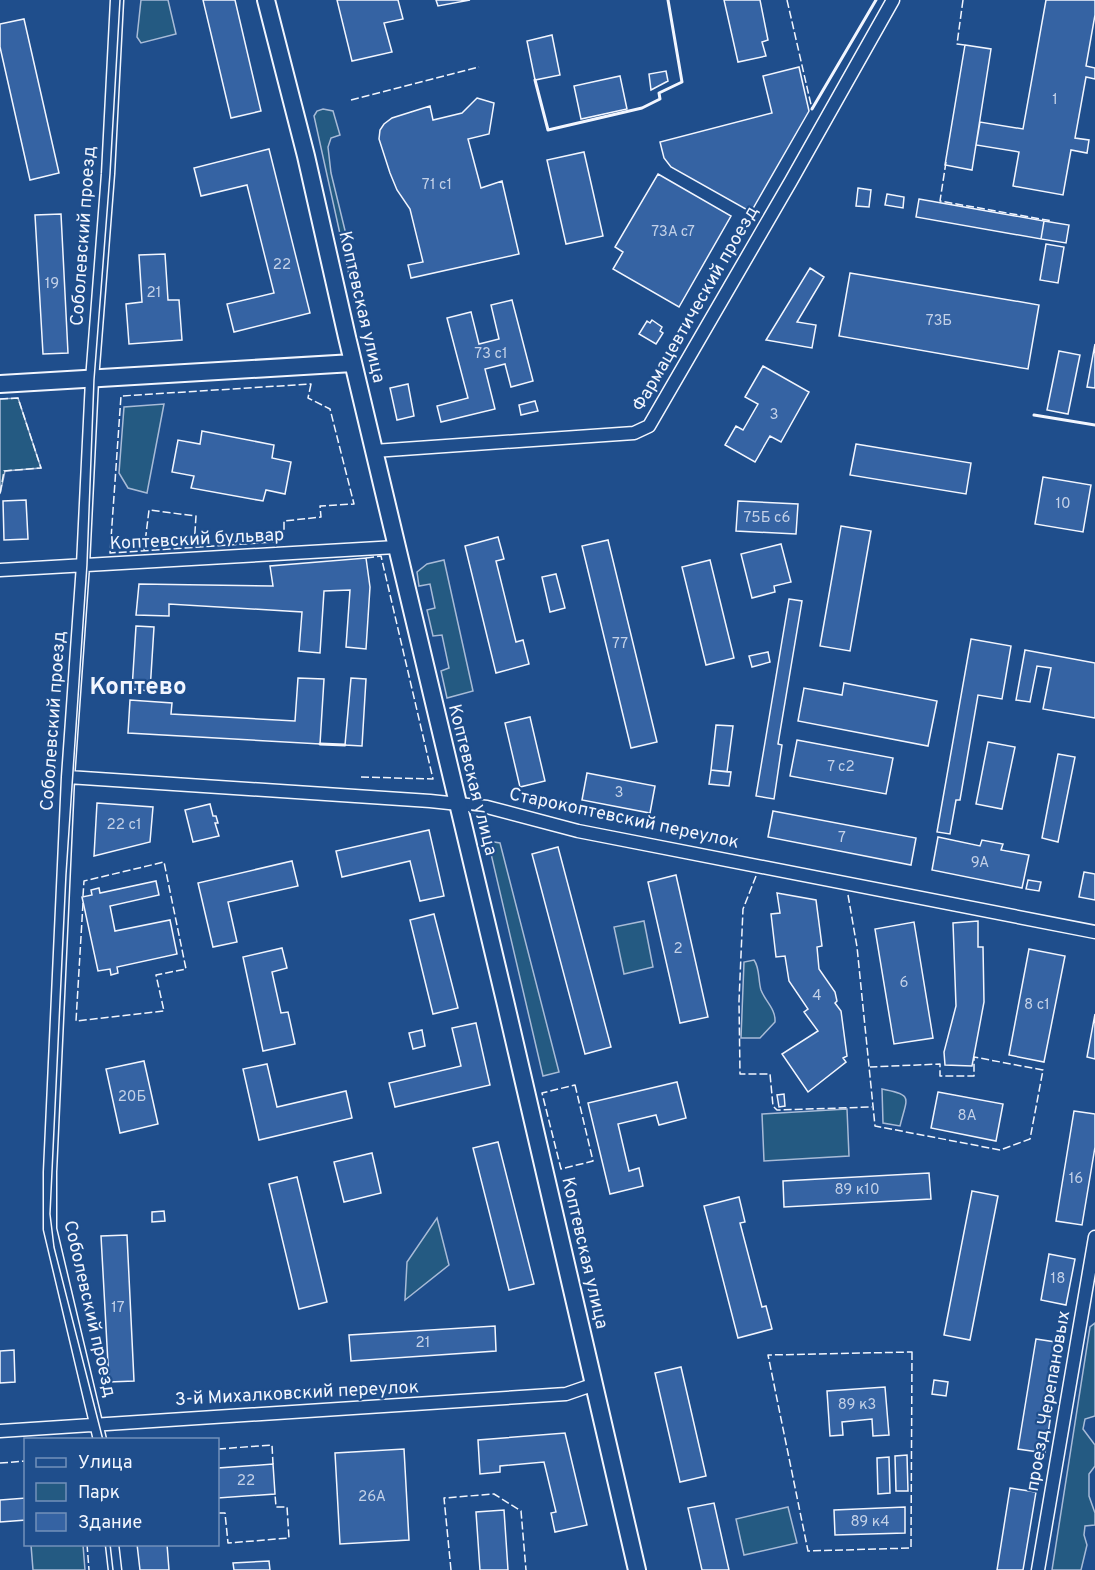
<svg xmlns="http://www.w3.org/2000/svg" width="1095" height="1570" font-family="Overpass,sans-serif">
	<style>
		.green { fill: #245a82; stroke: #a8bbd7; stroke-width: 1.5 }
		.building { fill: #3563a3; stroke: #f2f6ff; stroke-width: 1.5 }
		.lines { fill: none; stroke-linecap: round; stroke-linejoin: round }
		.street-casing { stroke: #f2f6ff; stroke-width: 15 }
		.secondary-casing { stroke: #f2f6ff; stroke-width: 20 }
		.street { stroke: #1f4e8c; stroke-width: 12 }
		.secondary { stroke: #1f4e8c; stroke-width: 16 }
		.tram { stroke: #f2f6ff; stroke-width: 1.5 }
		.fence { stroke: #f2f6ff; stroke-width: 1.5; stroke-dasharray: 8 3; stroke-linecap: butt }
		.wall { stroke: #f2f6ff; stroke-width: 3 }
		.labels { text-anchor: middle; dominant-baseline: central; stroke-width: 4.5; stroke-linejoin: round; paint-order: stroke }
		.number-label { font-size: 15px; fill: #c3d1e8 }
		.street-label { font-size: 18px; fill: #f2f6ff; stroke: #1f4e8c }
		.district-label { font-size: 24px; font-weight: bold; fill: #f2f6ff; stroke: #1f4e8c }
	</style>
	<rect width="100%" height="100%" fill="#1f4e8c"/>
	<!-- green -->
	<path class="green" d="M141,0H168L176,34L141,43L137,37Z
		M323,109L333,111L340,135L331,138L328,147L331,173L361,296L360,301L355,302L314,116L317,111Z
		M18,398L41,468L5,471L0,494V399Z
		M164,404L147,493L128,488L119,473L124,407Z
		M444,560L473,691L447,698L441,671L449,668L442,635L433,636L427,610L435,608L430,584L419,586L417,572L427,564Z
		M488,841L500,843L559,1072L543,1076Z
		M644,921L653,967L624,974L614,927Z
		M754,960C760,968 758,980 761,990C765,1001 776,1009 775,1022L760,1038H741L744,962Z
		M882,1089C914,1095 907,1097 900,1126L883,1123Z
		M847,1109L849,1156L764,1161L762,1114Z
		M437,1218L449,1265L405,1300L407,1262Z
		M1095,1323V1416L1085,1419L1083,1429L1095,1445V1466L1089,1474V1496L1095,1513V1525L1085,1526L1084,1535L1087,1545L1081,1570H1052L1090,1327Z
		M788,1507L797,1543L744,1555L736,1519Z
		M31,1545H83L85,1570H33Z"/>
	<!-- building -->
	<path class="building" d="M203,0H235L261,111L231,118Z
		M337,0H398L403,19L384,23L392,52L352,61Z
		M436,0H470L438,6Z
		M724,0H760L768,40L762,42L766,56L738,62Z
		M1046,0H1095V15L1086,66L1095,68V79L1086,77L1075,138L1089,140L1087,153L1071,150L1063,195L1013,186L1019,152L976,145L980,122L1023,129Z
		M24,19L59,173L30,180L0,47V24Z
		M552,35L560,75L535,80L527,41Z
		M965,45L991,49L972,170L945,165Z
		M799,67L809,111L751,212L671,167L664,158L660,142L772,113L763,76Z
		M666,71L668,81L651,90L649,74Z
		M620,76L627,109L581,119L574,86Z
		M477,98L494,103L489,134L468,139L481,188L502,181L519,254L411,278L408,265L423,262L410,209L397,190L390,173L379,139L380,130L384,124L392,118L430,106L433,120L462,113Z
		M269,149L310,313L234,332L227,304L274,293L247,185L201,196L194,168Z
		M584,152L603,236L566,244L547,160Z
		M658,174L731,216L679,307L613,269L623,252L615,247Z
		M858,188L871,190L869,207L856,206Z
		M887,194L904,197L903,208L885,205Z
		M919,199L1044,221L1041,239L916,217Z
		M61,214L68,353L43,354L35,215Z
		M1044,221L1069,225L1066,243L1041,239Z
		M1046,244L1064,247L1058,283L1040,280Z
		M165,254L168,300H179L182,340L129,344L126,304L142,302L139,255Z
		M810,268L824,277L797,322L816,325L812,348L766,340Z
		M850,273L1039,305L1028,369L839,336Z
		M512,300L533,381L511,387L505,364L485,369L495,409L441,422L437,406L468,398L447,318L471,312L479,344L499,339L491,305Z
		M652,320L662,327L660,331L663,333L656,344L639,334L647,321L650,323Z
		M1095,344V388L1087,387Z
		M1059,351L1080,355L1068,414L1047,410Z
		M763,366L809,392L781,442L770,436L755,462L725,445L736,426L743,430L758,404L745,397Z
		M408,384L414,416L397,420L390,388Z
		M535,401L538,411L521,415L519,405Z
		M202,431L274,445L272,458L291,462L285,494L266,490L263,501L191,488L194,476L172,472L178,440L200,444Z
		M856,444L971,463L966,494L850,475Z
		M1043,477L1091,485L1083,532L1035,524Z
		M26,500L28,539L4,540L3,501Z
		M738,501L798,504L796,534L736,531Z
		M841,526L871,531L850,651L820,646Z
		M498,537L504,559L496,561L516,642L523,640L529,664L496,673L465,546Z
		M608,540L657,742L631,748L582,546Z
		M781,544L791,582L774,586L775,592L752,598L741,554Z
		M366,558L370,587L366,649L346,647L350,590L324,591L320,653L299,651L302,612L169,604V616L136,615L139,584L273,586L270,566Z
		M710,560L734,658L706,665L682,567Z
		M556,574L565,608L550,612L542,577Z
		M789,599L802,601L778,744L782,745L774,799L756,796Z
		M136,626L154,627L150,691L132,689Z
		M971,639L1011,646L1002,699L978,695L960,800H956L950,834L937,832Z
		M1025,650L1095,663V718L1043,709L1051,668L1037,666L1030,702L1016,700Z
		M768,652L770,662L752,667L749,656Z
		M298,678L324,679L320,744L128,733L130,700L172,703L171,714L295,721Z
		M351,678L366,679L362,746L345,745Z
		M844,683L937,701L928,746L798,721L804,688L842,695Z
		M530,717L545,781L520,787L505,723Z
		M716,725L733,726L727,772L711,770Z
		M797,740L893,758L886,794L790,776Z
		M988,742L1015,747L1002,809L976,804Z
		M1058,754L1075,757L1058,842L1042,838Z
		M711,770L731,772L729,786L709,784Z
		M587,773L655,786L650,813L582,800Z
		M97,803L153,807L150,842L94,856Z
		M210,804L213,816H216L218,823H215L219,836L193,842L185,810Z
		M773,811L916,838L911,865L768,837Z
		M429,830L444,896L420,901L410,861L342,877L336,851Z
		M938,837L980,846L982,840L1003,844L1001,850L1029,855L1022,888L932,870Z
		M558,847L611,1047L585,1054L532,854Z
		M292,861L298,886L228,902L237,942L213,947L198,883Z
		M1084,872L1095,874V900L1079,897Z
		M676,875L708,1017L680,1023L648,882Z
		M1028,880L1041,882L1039,891L1026,889Z
		M156,881L159,895L110,906L115,931L170,920L177,954L117,967L118,973L111,975L110,969L98,971L82,897L92,895L91,890L99,888L100,893Z
		M777,893L816,900L822,946L817,947L819,969L835,992L837,1001L835,1003L841,1011L847,1056L843,1058L846,1062L808,1092L782,1054L818,1031L804,1012L808,1009L789,981L785,956L776,957L771,914L780,913Z
		M434,914L458,1008L433,1014L410,920Z
		M978,921V947H983L984,1002L972,1066L945,1065L944,1052L956,1006L953,923Z
		M914,922L933,1038L894,1044L875,929Z
		M282,948L287,968L272,972L281,1013L288,1012L295,1044L263,1051L243,957Z
		M1029,949L1065,956L1044,1062L1009,1055Z
		M1095,1014V1059L1087,1057Z
		M476,1023L490,1085L395,1107L389,1083L461,1066L452,1028Z
		M422,1030L425,1046L413,1049L409,1033Z
		M144,1061L158,1124L120,1133L106,1069Z
		M267,1064L277,1107L346,1091L352,1118L259,1140L243,1069Z
		M677,1082L686,1118L659,1125L656,1115L618,1124L629,1171L639,1168L643,1186L610,1194L588,1103Z
		M938,1092L1003,1104L996,1141L931,1128Z
		M784,1094L785,1106L779,1107L777,1095Z
		M1074,1111L1095,1114V1147L1082,1225L1056,1221Z
		M498,1142L534,1284L509,1290L473,1148Z
		M372,1153L381,1193L344,1202L334,1162Z
		M929,1173L931,1199L784,1207L783,1181Z
		M297,1177L327,1302L299,1309L269,1184Z
		M972,1191L998,1196L970,1340L944,1335Z
		M739,1197L745,1222L740,1223L762,1307L766,1306L772,1329L738,1338L704,1206Z
		M164,1211L165,1221L152,1222V1212Z
		M127,1235L134,1381L109,1382L101,1236Z
		M1049,1254L1075,1259L1066,1305L1041,1300Z
		M495,1326L496,1351L351,1361L349,1335Z
		M1036,1339L1062,1343L1045,1453L1018,1449Z
		M14,1350L15,1382L0,1383V1351Z
		M681,1367L706,1476L680,1482L655,1373Z
		M934,1380L948,1382L946,1396L932,1394Z
		M885,1387L889,1435L873,1436L872,1419L842,1422L843,1435L830,1436L827,1391Z
		M565,1433L587,1525L555,1532L551,1513L556,1512L544,1462L500,1466V1472L480,1474L478,1440Z
		M404,1449L409,1540L340,1544L335,1453Z
		M907,1455L908,1491H896L895,1456Z
		M889,1457L890,1493L878,1494L877,1458Z
		M273,1464L275,1494L218,1498V1468Z
		M1010,1488L1036,1492L1023,1570H997Z
		M26,1498V1520L0,1522V1500Z
		M26,1498V1520L0,1522V1500Z
		M714,1503L729,1570H702L688,1508Z
		M905,1507V1533L835,1535L834,1510Z
		M504,1510L508,1570H480L476,1512Z
		M137,1544H167L169,1570H140Z
		M269,1561L270,1570H234L233,1563Z"/>
	<g class="lines">
		<!-- street casing -->
		<g class="street-casing">
			<path id="street" d="M374,451L634,433L649,426L791,181L893,0
				M0,570L396,547
				M68,777L430,801L487,807L578,831L1095,932
				M0,1431L566,1394L595,1384
				M100,1440L50,1229V1172L68,777L83,565L92,380L108,174L117,0
				M112,1544L115,1570
				M1038,1570L1095,1237"/>
		</g>
		<!-- secondary casing -->
		<g class="secondary-casing">
			<path id="secondary" d="M266,0L306,156L347,337L506,1005L637,1570
				M0,384L353,363"/>
		</g>
		<!-- street -->
		<use href="#street" class="street"/>
		<!-- secondary -->
		<use href="#secondary" class="secondary"/>
		<!-- tram -->
		<path class="tram" d="M103,1440L54,1247L50,1214L66,875L87,565L94,380L110,174L120,0
			M110,1544L113,1570"/>
		<!-- fence -->
		<path class="fence" d="M787,0L812,109
			M963,0L957,44L965,45V47
			M351,100L479,67
			M946,162L940,201L1052,221
			M311,384L308,398L330,409L354,504L320,506L321,517L284,521V534L275,535L274,542L110,553L121,396Z
			M0,399L18,398L41,468L4,471L0,494
			M144,551L149,510L196,516L194,547
			M361,777L433,779L381,556L366,558
			M756,876L743,909L739,1001L740,1074H770L773,1106L777,1110L872,1107
			M848,895L857,947L875,1126L1000,1150L1030,1139L1043,1070L974,1057V1076H940V1064L870,1067
			M83,903L76,1021L164,1011L156,975L186,969L164,862L84,881L83,896
			M575,1085L593,1161L561,1169L542,1093Z
			M912,1352L911,1548L808,1551L768,1355Z
			M218,1449L272,1445L273,1464
			M0,1463L26,1461
			M218,1513H225L228,1543L289,1538L287,1507H276L275,1494
			M87,1544L89,1570
			M451,1570L444,1498L494,1494L521,1511L526,1570"/>
		<!-- wall -->
		<path class="wall" d="M535,80L548,130L642,108L660,99L659,93L682,82L668,0
			M812,109L876,0
			M1034,415L1095,425
			M320,744L345,745"/>
	</g>
	<g class="labels">
		<!-- number labels -->
		<g class="number-label">
			<text x="1055" y="100">1</text>
			<text x="437" y="185">71 с1</text>
			<text x="673" y="232">73А с7</text>
			<text x="282" y="265">22</text>
			<text x="52" y="284">19</text>
			<text x="154" y="293">21</text>
			<text x="939" y="321">73Б</text>
			<text x="491" y="354">73 с1</text>
			<text x="774" y="415">3</text>
			<text x="1063" y="504">10</text>
			<text x="767" y="518">75Б с6</text>
			<text x="620" y="644">77</text>
			<text x="841" y="767">7 с2</text>
			<text x="619" y="793">3</text>
			<text x="124" y="825">22 с1</text>
			<text x="842" y="838">7</text>
			<text x="980" y="863">9А</text>
			<text x="678" y="949">2</text>
			<text x="904" y="983">6</text>
			<text x="817" y="996">4</text>
			<text x="1037" y="1005">8 с1</text>
			<text x="132" y="1097">20Б</text>
			<text x="967" y="1116">8А</text>
			<text x="1076" y="1179">16</text>
			<text x="857" y="1190">89 к10</text>
			<text x="1058" y="1279">18</text>
			<text x="118" y="1308">17</text>
			<text x="423" y="1343">21</text>
			<text x="857" y="1405">89 к3</text>
			<text x="246" y="1481">22</text>
			<text x="372" y="1497">26А</text>
			<text x="870" y="1522">89 к4</text>
		</g>
		<!-- street labels -->
		<g class="street-label">
			<text transform="translate(84 236) rotate(-86)">Соболевский проезд</text>
			<text transform="translate(361 307) rotate(77)">Коптевская улица</text>
			<text transform="translate(696 309) rotate(-60)">Фармацевтический проезд</text>
			<text transform="translate(197 540) rotate(-3)">Коптевский бульвар</text>
			<text transform="translate(54 721) rotate(-86)">Соболевский проезд</text>
			<text transform="translate(472 780) rotate(76)">Коптевская улица</text>
			<text transform="translate(624 819) rotate(12)">Старокоптевский переулок</text>
			<text transform="translate(584 1253) rotate(77)">Коптевская улица</text>
			<text transform="translate(89 1309) rotate(77)">Соболевский проезд</text>
			<text transform="translate(297 1394) rotate(-3)">3-й Михалковский переулок</text>
			<text transform="translate(1049 1401) rotate(-80)">проезд Черепановых</text>
		</g>
		<!-- district labels -->
		<g class="district-label">
			<text x="138" y="688">Коптево</text>
		</g>
	</g>
	<!-- legend -->
	<rect x="24" y="1438" width="195" height="108" fill="#1f4e8c" stroke="#7391ba" stroke-width="1.5"/>
	<rect x="36" y="1458" width="30" height="9" fill="#1f4e8c" stroke="#7391ba" stroke-width="1.5"/>
	<text x="78" y="1468" font-size="18" fill="#f2f6ff">Улица</text>
	<rect x="36" y="1483" width="30" height="18" fill="#245a82" stroke="#7391ba" stroke-width="1.5"/>
	<text x="78" y="1498" font-size="18" fill="#f2f6ff">Парк</text>
	<rect x="36" y="1513" width="30" height="18" fill="#3563a3" stroke="#7391ba" stroke-width="1.5"/>
	<text x="78" y="1528" font-size="18" fill="#f2f6ff">Здание</text>
</svg>
